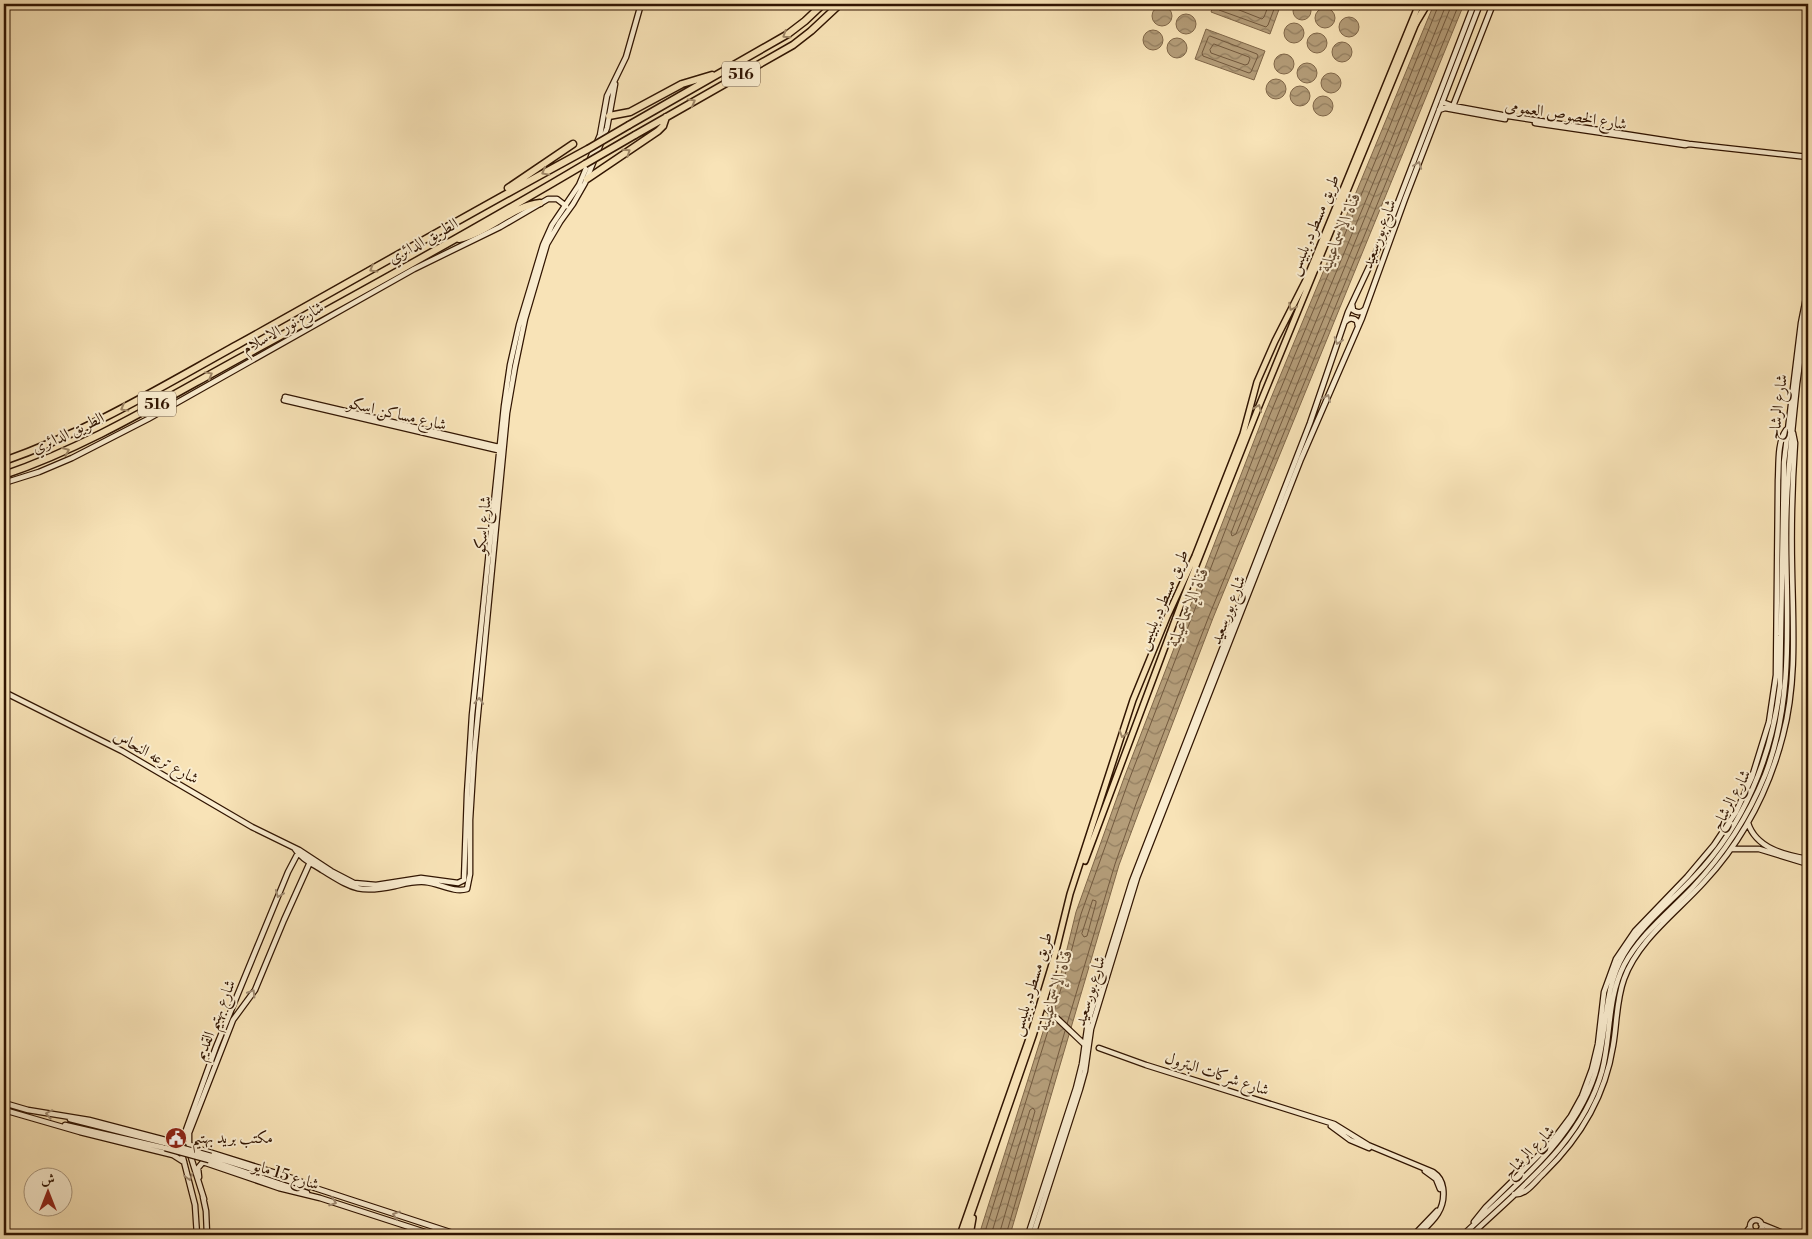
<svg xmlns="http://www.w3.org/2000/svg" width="1812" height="1239" font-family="'Libre Bodoni',Amiri,serif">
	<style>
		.water { fill: url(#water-waves); stroke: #806749 }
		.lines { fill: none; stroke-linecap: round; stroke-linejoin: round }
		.shore { stroke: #72593e; stroke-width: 1 }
		.secondary-casing { stroke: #311502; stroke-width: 7 }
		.primary-casing { stroke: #311502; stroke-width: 8 }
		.highway-casing { stroke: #311502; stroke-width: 9 }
		.secondary { stroke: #faedd0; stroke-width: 4.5 }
		.primary { stroke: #f8e3b7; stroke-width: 5 }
		.highway { stroke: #f8e3b7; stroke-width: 6 }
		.secondary-bridge-casing { stroke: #311502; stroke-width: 7; stroke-linecap: butt }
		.highway-bridge-casing { stroke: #311502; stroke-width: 9; stroke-linecap: butt }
		.secondary-bridge { stroke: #faedd0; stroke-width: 4.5 }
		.highway-bridge { stroke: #f8e3b7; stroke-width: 6 }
		.oneway { stroke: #9e8666 }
		.oneway2 { stroke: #a08c73 }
		.labels { text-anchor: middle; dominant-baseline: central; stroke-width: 4; stroke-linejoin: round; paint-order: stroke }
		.shield { fill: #faedd0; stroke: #6d5640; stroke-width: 1 }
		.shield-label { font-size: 15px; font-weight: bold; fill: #311502 }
		.street-label { font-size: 16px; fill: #311502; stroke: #faedd0 }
		.poi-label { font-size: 16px; fill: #311502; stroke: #faedd0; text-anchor: start }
		.water-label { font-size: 18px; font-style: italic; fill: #654b32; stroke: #faedd0 }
	</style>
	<defs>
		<pattern id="water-waves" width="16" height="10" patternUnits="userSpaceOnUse" patternTransform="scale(1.25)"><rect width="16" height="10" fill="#b49d79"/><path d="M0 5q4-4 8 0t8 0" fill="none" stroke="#937f61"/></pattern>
	</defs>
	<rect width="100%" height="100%" fill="#f8e3b7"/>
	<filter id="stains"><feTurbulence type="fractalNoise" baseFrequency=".004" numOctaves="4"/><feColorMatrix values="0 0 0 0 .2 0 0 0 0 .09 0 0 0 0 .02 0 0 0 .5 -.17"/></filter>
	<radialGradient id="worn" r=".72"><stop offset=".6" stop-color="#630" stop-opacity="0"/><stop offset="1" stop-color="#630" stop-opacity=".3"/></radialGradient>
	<!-- water -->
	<path class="water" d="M1293 11a9 9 0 1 1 18 0a9 9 0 1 1-18 0Z
		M1214,4H1281L1270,34L1211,12Z
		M1434,4H1464L1213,618L1141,806L1119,865L1010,1235H979L1060,978L1076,912L1124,778L1264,415Z
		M1152 16a10 10 0 1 1 20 0a10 10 0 1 1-20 0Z
		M1315 18a10 10 0 1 1 20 0a10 10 0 1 1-20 0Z
		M1176 24a10 10 0 1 1 20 0a10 10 0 1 1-20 0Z
		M1339 27a10 10 0 1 1 20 0a10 10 0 1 1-20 0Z
		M1284 33a10 10 0 1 1 20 0a10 10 0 1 1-20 0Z
		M1206,29L1265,51L1254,80L1195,59Z
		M1143 40a10 10 0 1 1 20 0a10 10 0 1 1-20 0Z
		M1307 43a10 10 0 1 1 20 0a10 10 0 1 1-20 0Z
		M1167 48a10 10 0 1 1 20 0a10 10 0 1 1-20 0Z
		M1332 52a10 10 0 1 1 20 0a10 10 0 1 1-20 0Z
		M1274 64a10 10 0 1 1 20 0a10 10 0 1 1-20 0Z
		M1297 73a10 10 0 1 1 20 0a10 10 0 1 1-20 0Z
		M1321 83a10 10 0 1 1 20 0a10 10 0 1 1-20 0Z
		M1266 89a10 10 0 1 1 20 0a10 10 0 1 1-20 0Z
		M1290 96a10 10 0 1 1 20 0a10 10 0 1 1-20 0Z
		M1313 106a10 10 0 1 1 20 0a10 10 0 1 1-20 0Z"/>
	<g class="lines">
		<!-- shore -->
		<path class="shore" d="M1218,4L1219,10L1266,27L1268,25L1276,4
			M1224,4L1262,19L1264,17L1269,4
			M1445,4L1444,10C1374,184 1299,357 1231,533L1232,536L1236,534L1452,4
			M1210,36L1257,54L1258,56L1251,72L1249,73L1203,56L1202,53L1208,38Z
			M1214,44L1249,57L1250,59L1248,64L1245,65L1211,53L1210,50Z
			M1093,900L1096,901V903L1087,936L1084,937L1082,934Z
			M1054,1011L1064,979L1081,914L1129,780L1269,417L1389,128L1439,4
			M1067,1024L1115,864L1136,804L1209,616L1459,4
			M984,1235L1052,1018
			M991,1235L1030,1110L1033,1108L1035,1111L999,1235
			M1006,1235L1065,1031"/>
		<!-- secondary casing -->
		<g class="secondary-casing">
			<path id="secondary" d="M1442,102L1453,106L1502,115L1689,144L1808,157
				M1453,106L1493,4
				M1439,110L1445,108L1505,119
				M1535,123L1685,145L1689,144
				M1352,304L1353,310C1357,313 1362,313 1365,309
				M1345,322C1348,318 1353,317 1357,321L1358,326
				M285,397L503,448
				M284,400L502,451
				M4,483L39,472L72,458L148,419L414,269L500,227L548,199H557L566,206
				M4,692L122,751L252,827L299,850L331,871L354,883L376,885L421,878L458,883L464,880L467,794L472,715L504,406L510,365L519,325L543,245L552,225L579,185L600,135L607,96L626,57L641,4
				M1748,823C1756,848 1784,855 1808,859
				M295,849C301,859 313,864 322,870C352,888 358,894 395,886C404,884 415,881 425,882C439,883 453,893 467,889L470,874V820L474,755L507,413L515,367L525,319L547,244L560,222L573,204L585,183L607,128L615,84
				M1732,849H1759L1808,864
				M1044,1006L1084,1044
				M1099,1048L1146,1065L1334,1124L1368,1145L1433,1172C1439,1176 1442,1181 1443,1188C1446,1210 1433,1221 1418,1235
				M4,1103L28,1110L89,1120L173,1142L182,1141
				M4,1110L80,1132L173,1155L184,1162
				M70,1119L165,1143
				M65,1125L165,1148
				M1331,1126L1350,1140L1369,1148
				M188,1143L193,1147L295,1179L315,1188L459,1235
				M211,1156L309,1187
				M209,1160L307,1193
				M203,1162L279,1188L320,1198L434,1235
				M1425,1171L1436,1179L1440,1189
				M199,1177L198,1168L203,1162
				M1514,1194C1526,1196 1535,1181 1544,1173C1580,1138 1605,1097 1613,1046C1617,1024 1616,1001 1624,979C1638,940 1677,912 1704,882C1743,840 1769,790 1783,735C1797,682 1793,625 1792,570C1791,528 1792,486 1795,443L1793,433
				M203,1197L206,1211L207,1235
				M204,1199L189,1151V1133L233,1020L255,990L284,920L311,860
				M1750 1226a6 6 0 1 1 12 0a6 6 0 1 1-12 0Z
				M1474,1222L1486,1207L1550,1144L1571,1116L1582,1096L1592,1069L1598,1044L1604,992L1616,959L1635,931L1687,877L1714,845L1736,812L1752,777L1769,722L1776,675L1778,480C1779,466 1777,442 1786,430
				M1761,1224L1788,1235
				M1761,1229L1778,1235
				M197,1235L195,1205L182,1154V1141L216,1047L288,872L299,851
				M1028,1235L1076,1088L1082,1064L1088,1022L1132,881L1310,423L1348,312L1392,218L1474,4
				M1033,1235L1080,1089L1085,1071L1091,1029L1137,878L1301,459L1362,318L1405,199L1480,4
				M1414,1235L1437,1211
				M1463,1235C1512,1188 1573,1142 1595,1074C1608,1034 1602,991 1624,954C1642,924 1672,901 1695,876C1744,825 1772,756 1780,686L1784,462L1801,323L1808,288
				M1471,1235C1521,1187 1582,1142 1602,1071C1611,1037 1607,998 1624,965C1640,935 1669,912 1692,888C1723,855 1748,817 1765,775C1795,698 1786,615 1786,534C1786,484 1792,434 1797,384C1801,358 1802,333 1808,307
				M1744,1235L1750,1227"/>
		</g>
		<!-- primary casing -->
		<g class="primary-casing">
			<path id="primary" d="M1085,861L1184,596L1259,406L1416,23
				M960,1235L1032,1030L1056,951L1070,894L1133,700L1167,617L1195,556L1243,434L1257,382L1275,341L1306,280L1419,4
				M964,1235L1033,1036L1055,965
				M970,1235L973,1218"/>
		</g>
		<!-- highway casing -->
		<g class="highway-casing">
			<path id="highway" d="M1415,24L1427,4
				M609,116L630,112L682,84L712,75
				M629,125L788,34L805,21L823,4
				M635,135L793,45L811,31L840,4
				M587,179L658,131L663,126L666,117
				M508,188L573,144
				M459,239C487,233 515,205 540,203
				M4,461C87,432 161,387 237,345C354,280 470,213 588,149
				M4,475C87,447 163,400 240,358C356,295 472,231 585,164"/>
		</g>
		<!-- secondary -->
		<use href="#secondary" class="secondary"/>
		<!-- primary -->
		<use href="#primary" class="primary"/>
		<!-- highway -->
		<use href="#highway" class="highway"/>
		<!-- secondary-bridge casing -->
		<g class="secondary-bridge-casing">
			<path id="secondary-bridge" d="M165,1143L211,1156
				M165,1148L209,1160"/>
		</g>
		<!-- highway-bridge casing -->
		<g class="highway-bridge-casing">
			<path id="highway-bridge" d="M588,149L629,125
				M585,164L635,135"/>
		</g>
		<!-- secondary-bridge -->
		<use href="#secondary-bridge" class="secondary-bridge"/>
		<!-- highway-bridge -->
		<use href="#highway-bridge" class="highway-bridge"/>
	</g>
	<!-- one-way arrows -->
	<defs><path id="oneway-chevron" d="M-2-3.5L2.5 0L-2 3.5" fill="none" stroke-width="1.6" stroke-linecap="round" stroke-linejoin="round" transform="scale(1.25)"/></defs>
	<g class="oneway">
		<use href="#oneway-chevron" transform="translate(786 35) rotate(147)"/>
		<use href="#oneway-chevron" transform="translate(692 102) rotate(-29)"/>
		<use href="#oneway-chevron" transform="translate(627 152) rotate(-34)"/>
		<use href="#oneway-chevron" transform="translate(545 172) rotate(151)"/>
		<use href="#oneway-chevron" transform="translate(373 269) rotate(150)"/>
		<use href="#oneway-chevron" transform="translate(1292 307) rotate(116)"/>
		<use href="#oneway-chevron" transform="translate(209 375) rotate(-29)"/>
		<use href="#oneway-chevron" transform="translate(124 408) rotate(151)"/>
		<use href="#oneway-chevron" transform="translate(1258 408) rotate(-68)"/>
		<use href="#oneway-chevron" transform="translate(66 451) rotate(-24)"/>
		<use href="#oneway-chevron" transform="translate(1123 734) rotate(109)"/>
	</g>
	<g class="oneway2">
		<use href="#oneway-chevron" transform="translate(1418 165) rotate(-69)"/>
		<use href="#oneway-chevron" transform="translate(1338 341) rotate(109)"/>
		<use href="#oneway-chevron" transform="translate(1327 398) rotate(-66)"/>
		<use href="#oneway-chevron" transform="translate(479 701) rotate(-85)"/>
		<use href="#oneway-chevron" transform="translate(279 894) rotate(112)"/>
		<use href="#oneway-chevron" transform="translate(252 993) rotate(-58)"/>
		<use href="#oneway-chevron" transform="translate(49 1114) rotate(-169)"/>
		<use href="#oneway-chevron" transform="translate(189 1177) rotate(74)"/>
		<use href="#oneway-chevron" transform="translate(333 1202) rotate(18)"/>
		<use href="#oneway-chevron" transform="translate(396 1215) rotate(-162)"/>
	</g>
	<!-- icons -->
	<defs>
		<g id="civic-disc" transform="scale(1.125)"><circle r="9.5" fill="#8f2418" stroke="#faedd0"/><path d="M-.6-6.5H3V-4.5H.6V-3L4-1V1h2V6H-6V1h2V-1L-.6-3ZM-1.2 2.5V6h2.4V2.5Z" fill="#fff"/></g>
	</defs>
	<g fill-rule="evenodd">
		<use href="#civic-disc" x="176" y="1138"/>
	</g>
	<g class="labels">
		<!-- shield labels -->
		<g class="shield">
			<rect x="722" y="61.5" width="38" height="25" rx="4"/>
			<rect x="138" y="391.5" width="38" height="25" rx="4"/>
		</g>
		<g class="shield-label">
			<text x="741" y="74">516</text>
			<text x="157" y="404">516</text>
		</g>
		<!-- street labels -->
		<g class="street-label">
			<text transform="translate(1566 115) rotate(9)">شارع الخصوص العمومى</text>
			<text transform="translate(1314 225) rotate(-67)">طريق مسطرد, بلبيس</text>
			<text transform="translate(1379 234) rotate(-70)">شارع بورسعيد</text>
			<text transform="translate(423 241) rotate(-29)">الطريق الدائري</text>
			<text transform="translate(283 328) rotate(-29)">شارع نور الاسلام</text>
			<text transform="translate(1778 407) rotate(-83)">شارع الرشاح</text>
			<text transform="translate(397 414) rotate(13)">شارع مساكن اسكو</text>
			<text transform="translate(68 433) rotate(-25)">الطريق الدائري</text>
			<text transform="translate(483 525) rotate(-84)">شارع اسكو</text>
			<text transform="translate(1163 600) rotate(-67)">طريق مسطرد, بلبيس</text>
			<text transform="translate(1228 610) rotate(-69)">شارع بورسعيد</text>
			<text transform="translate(156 757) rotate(29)">شارع ترعه النحاس</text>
			<text transform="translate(1731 800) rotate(-62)">شارع الرشاح</text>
			<text transform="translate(1032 984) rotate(-73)">طريق مسطرد, بلبيس</text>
			<text transform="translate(1090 991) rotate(-73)">شارع بورسعيد</text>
			<text transform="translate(215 1020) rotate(-68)">شارع بهتيم القديم</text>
			<text transform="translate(1217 1074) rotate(18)">شارع شركات البترول</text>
			<text transform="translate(1529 1152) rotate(-46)">شارع الرشاح</text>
			<text transform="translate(286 1175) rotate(17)">شارع 15 مايو</text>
		</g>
		<!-- poi labels -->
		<g class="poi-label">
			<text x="192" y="1138">مكتب بريد بهتيم</text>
		</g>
		<!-- water labels -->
		<g class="water-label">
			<text transform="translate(1340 232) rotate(-68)">قناة الإسماعيلية</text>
			<text transform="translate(1188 607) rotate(-68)">قناة الإسماعيلية</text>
			<text transform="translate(1055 990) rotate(-73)">قناة الإسماعيلية</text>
		</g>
	</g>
	<!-- margin -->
	<rect width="1812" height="1239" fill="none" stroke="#f8e3b7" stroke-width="20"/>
	<rect x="5" y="5" width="1802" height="1229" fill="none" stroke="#311502" stroke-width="2.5"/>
	<rect x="10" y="10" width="1792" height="1219" fill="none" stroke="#311502"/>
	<!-- north arrow -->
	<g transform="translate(48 1192)"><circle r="24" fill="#faedd0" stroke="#aa977e"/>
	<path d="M0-4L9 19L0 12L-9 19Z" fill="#8f2418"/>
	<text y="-8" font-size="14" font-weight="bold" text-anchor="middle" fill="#311502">ش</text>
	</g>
	<rect width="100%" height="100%" filter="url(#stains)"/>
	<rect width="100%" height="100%" fill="url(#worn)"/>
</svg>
